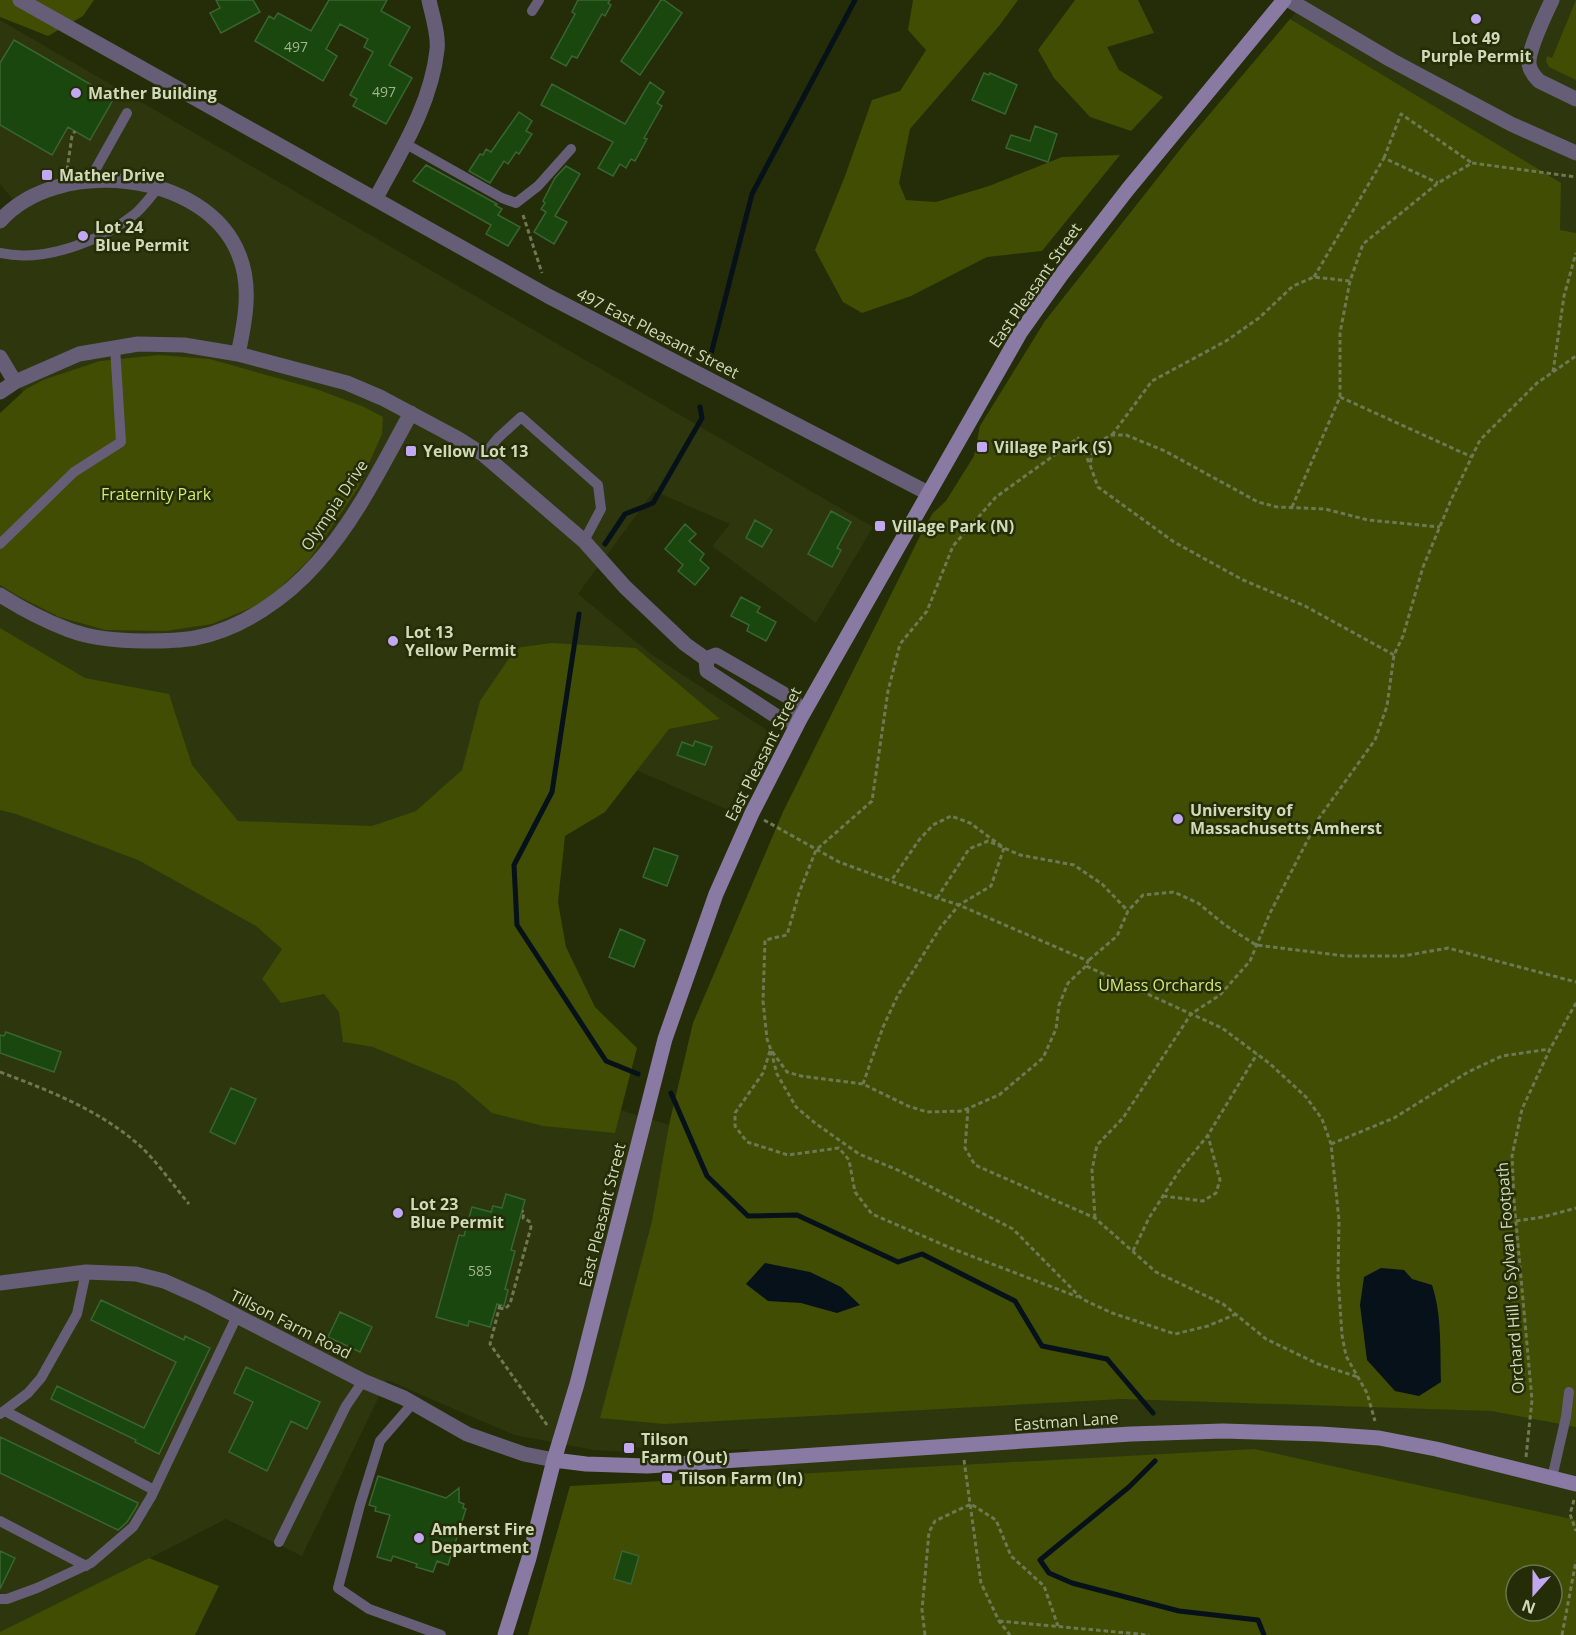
<svg xmlns="http://www.w3.org/2000/svg" width="1576" height="1635" font-family="'Open Sans',sans-serif">
	<style>
		.built { fill: #2d360d; fill-rule: evenodd }
		.green { fill: #404d02; fill-rule: evenodd }
		.water { fill: #061119 }
		.lines { fill: none; stroke-linecap: round; stroke-linejoin: round }
		.stream { stroke: #061119; stroke-width: 5 }
		.building { fill: #19470e; stroke: #3a6532; stroke-width: 1.5 }
		.path { stroke: #6f7855; stroke-width: 3; stroke-dasharray: 4.5 3; stroke-linecap: butt }
		.lane { stroke: #665d77; stroke-width: 10 }
		.street { stroke: #665d77; stroke-width: 15 }
		.secondary { stroke: #897aa4; stroke-width: 15 }
		.poi-dot { fill: #c2a7f2; stroke: #252c08; stroke-width: 2 }
		.labels { text-anchor: middle; dominant-baseline: central; stroke-width: 5; stroke-linejoin: round; paint-order: stroke }
		.number-label { font-size: 14px; fill: #a2b58e }
		.poi-label { font-size: 16px; font-weight: bold; fill: #d0dab8; stroke: #252c08; text-anchor: start }
		.street-label { font-size: 16px; fill: #d0dab8; stroke: #252c08 }
		.park-label { font-size: 16px; fill: #d0ec70; stroke: #252c08 }
	</style>
	<rect width="100%" height="100%" fill="#252c08"/>
	<!-- built -->
	<path class="built" d="M1305,0H1576V1635H703L749,1449L697,1451L682,1446L634,1448L629,1452L594,1450L514,1435L387,1380L302,1556L226,1519L0,1635V423L25,398L0,349V229L21,209L0,184V20L873,527L816,623L712,546L730,524L654,491L578,594L651,654L768,731L728,810L583,747L468,826L621,1110L669,1125L693,1023L783,812L924,528L933,513L946,501L974,456L980,426L1045,321L1186,142L1276,37ZM1516,1575H1552V1611H1516Z"/>
	<!-- green -->
	<path class="green" d="M0,0H94L83,16L48,36L0,17Z
		M913,0H1018L999,26L910,129L899,183L906,200L936,202L989,186L1062,157L1120,155L1042,251L987,257L911,296L862,313L843,302L815,250L845,176L872,100L900,91L926,50L908,30Z
		M1075,0H1138L1154,33L1107,47L1119,70L1163,97L1131,131L1090,117L1054,78L1038,50Z
		M1576,0V80L1549,67L1546,61L1547,56L1552,58Z
		M1290,19L1561,183L1560,230L1576,233V1427L1491,1411L1122,1399L664,1424L600,1418L652,1221L669,1125L693,1023L783,812L924,528L933,513L946,501L974,456L980,426L1045,321L1186,142Z
		M159,355L210,359L316,389L362,406L383,417L382,434L358,488L309,560L265,602L212,624L166,631L105,630L59,617L18,596L0,585V413L26,389L43,380L100,361Z
		M0,628L85,678L169,694L192,765L238,821L372,826L416,811L462,770L480,701L516,648L551,643L636,648L720,719L669,729L605,812L565,836L558,902L566,947L595,1007L637,1048L615,1133L543,1126L492,1113L456,1082L373,1047L343,1042L339,1012L324,994L281,1003L262,979L282,949L256,926L138,860L16,814L0,810Z
		M1255,1449L1576,1520V1635H528L570,1486ZM1516,1575H1552V1611H1516Z
		M149,1558L219,1586L195,1635H0V1632Z"/>
	<!-- water -->
	<path class="water" d="M765,1263L810,1272L841,1287L860,1305L837,1313L801,1303L768,1301L746,1284Z
		M1381,1268L1404,1270L1412,1279L1432,1285C1442,1315 1440,1350 1441,1382L1419,1396L1395,1391L1367,1360L1360,1305L1364,1277Z"/>
	<g class="lines">
		<!-- stream -->
		<path class="stream" d="M711,354L752,194L855,0
			M605,544L625,514L653,503L702,418L700,407
			M579,614L552,792L514,865L517,925L606,1061L638,1074
			M671,1093L707,1176L748,1216L797,1215L898,1262L922,1254L1015,1301L1042,1346L1107,1359L1153,1413
			M1155,1461L1129,1487L1040,1560L1049,1573L1072,1583L1179,1611L1258,1620L1264,1635"/>
	</g>
	<!-- building -->
	<path class="building" d="M216,0H253L260,12L221,33L210,13L220,8Z
		M329,0H387L381,11L410,27L389,65L412,78L386,124L353,106L357,99L350,95L373,52L364,47L368,39L340,24L326,49L337,56L323,81L255,41L269,16L274,19L278,13L311,31Z
		M578,0H610L608,3L611,5L605,16L602,14L577,58L572,56L566,66L551,58L575,14L572,12Z
		M661,0H664L682,13L640,75L621,61Z
		M14,40L114,98L90,140L68,127L52,155L0,125V63Z
		M984,73L989,75L990,73L1017,85L1005,114L972,100Z
		M650,82L664,92L657,103L662,106L644,138L647,139L635,161L631,159L626,168L620,164L613,176L598,168L613,142L541,105L552,84L625,124Z
		M519,112L532,121L526,131L532,134L519,154L516,152L508,164L504,161L490,183L469,171L480,154L483,155L486,149L491,152Z
		M1035,126L1057,134L1048,162L1006,148L1011,135L1030,141Z
		M426,165L497,204L495,205L502,209L498,215L520,227L508,246L486,234L491,225L413,181Z
		M566,166L580,174L555,216L567,222L554,244L534,232L546,212L541,209L545,203L543,201L555,178Z
		M831,511L851,522L837,548L841,550L832,567L808,554Z
		M755,520L772,530L762,547L746,538Z
		M685,524L696,534L689,541L704,554L700,560L709,568L695,585L678,571L683,565L665,549Z
		M741,597L760,607L757,612L776,622L766,641L747,631L749,625L731,616Z
		M695,741L712,747L705,765L677,755L682,742L693,746Z
		M654,848L678,856L667,886L643,877Z
		M620,929L645,940L634,967L609,957Z
		M6,1032L61,1052L54,1072L0,1053V1035L4,1036Z
		M231,1088L256,1099L235,1144L210,1132Z
		M506,1194L525,1200L511,1250L515,1251L505,1289L508,1290L504,1306L497,1304L490,1327L469,1321L468,1326L436,1317L459,1235L464,1236L472,1207L491,1212L493,1206L502,1208Z
		M101,1300L184,1340L185,1336L210,1348L159,1454L135,1442L136,1440L51,1399L57,1386L144,1428L176,1362L91,1320Z
		M340,1312L372,1327L360,1352L328,1337Z
		M246,1367L320,1402L307,1429L291,1421L267,1471L229,1452L253,1402L234,1393Z
		M0,1437L138,1503L137,1506L127,1522L118,1530L0,1473Z
		M378,1476L446,1498L459,1488V1502L464,1504L463,1508L466,1509L448,1565L437,1561L433,1572L416,1567L417,1564L393,1556L391,1561L377,1557L390,1515L375,1511L376,1507L369,1505Z
		M0,1551L15,1558L0,1589Z
		M622,1551L639,1556L631,1584L614,1579Z"/>
	<g class="lines">
		<!-- path -->
		<path class="path" d="M1384,158L1401,114L1472,163
			M67,170L72,136L75,131
			M523,215L542,273
			M1314,277L1384,158L1438,183
			M1553,372L1564,296L1576,253
			M1340,397L1472,457
			M1112,435L1152,381L1226,341L1259,318L1293,286L1314,277L1350,281
			M1292,507L1340,397V333L1350,281L1363,244L1438,183L1472,163L1576,177
			M1394,655L1305,606L1243,580L1174,542L1098,487L1090,465L1094,444L1112,435H1126L1165,451L1258,502L1277,507L1325,509L1368,520L1440,527
			M764,820L839,862L937,898L959,905L1088,961L1086,966L1222,1028L1269,1063L1306,1097L1322,1119L1331,1144L1339,1220L1338,1277L1342,1335L1346,1356L1367,1393L1375,1421
			M937,898L969,849L988,841L1020,855L1074,865L1102,884L1128,911
			M1089,960L1117,936L1128,911L1143,895L1174,892L1198,903L1225,925L1256,945L1345,956H1403L1448,948L1576,982
			M1086,966L1068,983L1059,1005L1056,1029L1043,1058L999,1095L962,1111L927,1112L908,1106L863,1084L801,1076L787,1072L771,1050L767,1039L763,1001L765,940L787,935L799,893L816,850L872,801L888,691L900,644L927,611L953,546L996,497L1078,438L1090,465
			M770,1051L763,1073L735,1113V1126L747,1142L788,1155L839,1148L849,1160L855,1192L872,1214L953,1249L1078,1297
			M771,1051L777,1074L796,1107L815,1123L859,1154L900,1171L1013,1229L1082,1299L1112,1313L1175,1334L1208,1326L1236,1314
			M0,1072C50,1091 97,1109 138,1144C156,1160 173,1185 189,1204
			M863,1084L883,1027L898,995L940,928L959,905L991,886L1004,848L970,823L951,816L933,825L919,840L891,881
			M968,1109L965,1148L975,1165L1095,1218L1156,1272L1223,1304L1266,1339L1318,1364L1358,1377
			M1331,1144L1394,1118L1468,1072L1502,1056L1550,1049
			M1163,1196L1203,1201L1216,1193L1220,1180L1208,1136
			M1095,1218L1092,1170L1097,1145L1123,1118L1191,1014L1220,995L1250,961L1270,913L1319,818L1375,740L1387,706L1394,655L1403,636L1423,567L1451,500L1480,440L1537,383L1576,356
			M1516,1221L1543,1217L1576,1208
			M1133,1251L1149,1218L1179,1171L1208,1135L1257,1054
			M500,1305L490,1344L547,1425
			M499,1308L505,1309L510,1304L531,1227L529,1221L523,1218L524,1212L522,1211
			M1526,1457L1532,1400L1514,1200L1512,1156L1522,1109L1550,1049L1576,1003
			M964,1460L981,1583L999,1621L1010,1635
			M1574,1500L1570,1514L1576,1531
			M999,1621L1149,1635
			M925,1635L922,1610L929,1532L935,1521L971,1504L996,1520L1011,1556L1044,1586L1058,1626
			M1562,1635L1576,1561"/>
		<!-- lane -->
		<path class="lane" d="M532,11L539,0
			M406,144L502,198L516,203L538,186L571,149
			M89,181L127,113
			M0,253C44,263 102,241 136,213C144,206 151,196 158,188
			M484,455L498,438L521,417L598,485L601,509L584,541
			M0,544L74,472L121,442L115,347
			M413,1403L380,1441L360,1505L338,1588L369,1609L441,1635
			M5,1411L154,1490
			M0,1414L28,1393L41,1378L77,1314L86,1272
			M1552,1478L1566,1417L1569,1392
			M0,1521L86,1566
			M279,1542L346,1406L363,1381
			M0,1599H7L37,1588L91,1563L133,1527L151,1497L237,1316"/>
		<!-- street -->
		<path class="street" d="M20,0L548,296L928,493
			M1289,0L1391,60L1511,124L1576,153
			M1552,0C1545,15 1528,50 1529,64C1530,71 1534,76 1539,81L1576,99
			M376,198C401,151 431,104 437,50C439,35 432,15 429,0
			M0,221C57,156 206,170 239,255C252,286 245,322 238,354
			M0,357L15,382
			M0,392L15,382L79,354L138,344L184,345L238,354L347,383L382,398L457,438L484,455L584,541L625,587L685,644L706,659L707,671L782,720L800,719L794,700L716,655L706,659
			M0,595C22,609 45,621 69,630C93,639 119,641 145,641C162,641 178,641 195,638C242,629 286,598 317,563C357,518 382,465 411,413
			M0,1283L86,1272L136,1274L164,1281L202,1298L363,1381L404,1398L467,1434L524,1454L554,1460"/>
		<!-- secondary -->
		<path class="secondary" d="M554,1460L586,1464L647,1466L1131,1434L1223,1431L1321,1434L1379,1438L1436,1449L1576,1484
			M505,1635L529,1558L554,1460L577,1384L665,1039L716,894L752,813L800,719L1020,333L1062,274L1128,189L1284,0"/>
	</g>
	<!-- markers -->
	<g class="poi-dot">
		<circle cx="1476" cy="19" r="6"/>
		<circle cx="76" cy="93" r="6"/>
		<rect x="41" y="169" width="12" height="12" rx="3"/>
		<circle cx="83" cy="236" r="6"/>
		<rect x="976" y="441" width="12" height="12" rx="3"/>
		<rect x="405" y="445" width="12" height="12" rx="3"/>
		<rect x="874" y="520" width="12" height="12" rx="3"/>
		<circle cx="393" cy="641" r="6"/>
		<circle cx="1178" cy="819" r="6"/>
		<circle cx="398" cy="1213" r="6"/>
		<rect x="623" y="1442" width="12" height="12" rx="3"/>
		<rect x="661" y="1472" width="12" height="12" rx="3"/>
		<circle cx="419" cy="1538" r="6"/>
	</g>
	<g class="labels">
		<!-- number labels -->
		<g class="number-label">
			<text x="296" y="46">497</text>
			<text x="384" y="91">497</text>
			<text x="480" y="1270">585</text>
		</g>
		<!-- poi labels -->
		<g class="poi-label">
			<text x="1476" y="38" text-anchor="middle">Lot 49<tspan x="1476" dy="18">Purple Permit</tspan></text>
			<text x="88" y="93">Mather Building</text>
			<text x="59" y="175">Mather Drive</text>
			<text x="95" y="227">Lot 24<tspan x="95" dy="18">Blue Permit</tspan></text>
			<text x="994" y="447">Village Park (S)</text>
			<text x="423" y="451">Yellow Lot 13</text>
			<text x="892" y="526">Village Park (N)</text>
			<text x="405" y="632">Lot 13<tspan x="405" dy="18">Yellow Permit</tspan></text>
			<text x="1190" y="810">University of<tspan x="1190" dy="18">Massachusetts Amherst</tspan></text>
			<text x="410" y="1204">Lot 23<tspan x="410" dy="18">Blue Permit</tspan></text>
			<text x="641" y="1439">Tilson<tspan x="641" dy="18">Farm (Out)</tspan></text>
			<text x="679" y="1478">Tilson Farm (In)</text>
			<text x="431" y="1529">Amherst Fire<tspan x="431" dy="18">Department</tspan></text>
		</g>
		<!-- street labels -->
		<g class="street-label">
			<text transform="translate(1035 285) rotate(-55)">East Pleasant Street</text>
			<text transform="translate(658 333) rotate(27)">497 East Pleasant Street</text>
			<text transform="translate(334 505) rotate(-56)">Olympia Drive</text>
			<text transform="translate(763 754) rotate(-63)">East Pleasant Street</text>
			<text transform="translate(602 1215) rotate(-76)">East Pleasant Street</text>
			<text transform="translate(1510 1278) rotate(-94)">Orchard Hill to Sylvan Footpath</text>
			<text transform="translate(291 1324) rotate(27)">Tillson Farm Road</text>
			<text transform="translate(1066 1421) rotate(-4)">Eastman Lane</text>
		</g>
		<!-- park labels -->
		<g class="park-label">
			<text x="156" y="494">Fraternity Park</text>
			<text x="1160" y="985">UMass Orchards</text>
		</g>
	</g>
	<!-- north arrow -->
	<g transform="translate(1534 1593) rotate(201)"><circle r="28" fill="#252c08" stroke="#69724e" stroke-width="1.5"/>
	<path d="M0-4.5L10 22L0 15L-10 22Z" fill="#c2a7f2"/>
	<text y="-9" font-size="16" font-weight="bold" text-anchor="middle" fill="#d0dab8">N</text>
	</g>
</svg>
